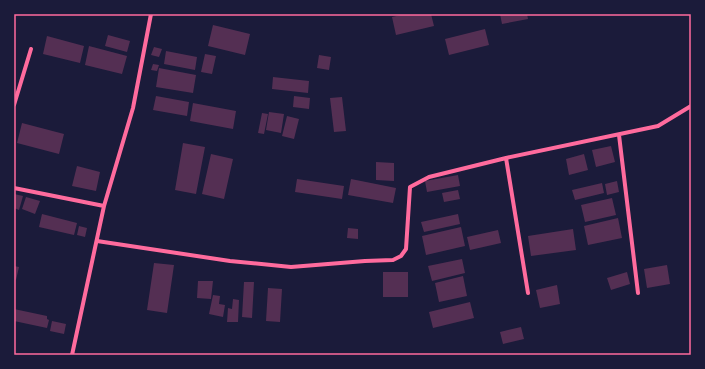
<svg xmlns="http://www.w3.org/2000/svg" width="705" height="369" font-family="'Asap Condensed',sans-serif">
	<style>
		.building { fill: #542f53 }
		.lines { fill: none; stroke-linecap: round; stroke-linejoin: round }
		.minor { stroke: #ff6b9d; stroke-width: 4 }
		.neatline { fill: none; stroke: #ff6b9d; stroke-width: 1.5 }
	</style>
	<rect width="100%" height="100%" fill="#1b1b3a"/>
	<!-- building -->
	<path class="building" d="M405,14H431L434,26L396,35L392,17Z
		M500,14H527L528,19L502,24Z
		M213,25L250,34L245,55L208,46Z
		M485,29L489,45L449,55L445,39Z
		M108,35L130,41L127,52L105,46Z
		M47,36L84,46L80,63L43,54Z
		M89,46L127,56L122,74L85,65Z
		M154,47L162,49L159,57L151,55Z
		M166,51L197,57L195,70L164,64Z
		M205,54L216,56L212,74L201,72Z
		M319,55L331,57L329,70L317,68Z
		M153,64L159,65L157,71L151,70Z
		M159,68L196,75L193,93L156,87Z
		M273,77L309,81L308,93L272,89Z
		M156,96L189,102L187,116L153,110Z
		M294,96L310,98L309,109L293,107Z
		M342,97L346,131L334,132L330,98Z
		M193,103L236,111L233,129L190,121Z
		M269,112L284,114L281,133L266,130Z
		M262,113L268,114L264,134L258,133Z
		M287,116L299,119L294,139L282,136Z
		M22,123L64,134L59,154L17,143Z
		M183,143L205,147L196,194L175,190Z
		M611,146L615,162L596,167L592,150Z
		M211,154L233,159L224,199L202,194Z
		M584,154L588,170L569,175L566,159Z
		M376,162L394,163V181L376,180Z
		M77,166L100,172L96,191L72,186Z
		M458,175L460,186L427,192L425,181Z
		M297,179L344,186L342,199L295,192Z
		M351,179L396,188L393,203L348,195Z
		M617,181L619,192L607,195L605,184Z
		M602,183L604,193L575,200L572,190Z
		M458,190L460,199L444,202L442,193Z
		M14,194L23,196L19,210L14,208Z
		M26,197L40,201L35,214L22,209Z
		M612,198L616,215L585,222L581,205Z
		M42,214L77,223L74,235L39,227Z
		M458,214L460,224L424,232L421,222Z
		M618,218L622,238L588,245L584,226Z
		M79,226L87,228L85,237L77,235Z
		M461,227L465,246L426,255L422,236Z
		M348,228L358,229V239L347,238Z
		M573,229L576,250L531,256L528,236Z
		M498,230L501,243L470,250L467,237Z
		M462,259L465,273L432,281L428,266Z
		M154,263L174,265L167,313L147,310Z
		M667,265L670,284L647,288L644,269Z
		M14,266L19,267L16,280L14,279Z
		M383,272H408V297H383Z
		M627,272L630,284L611,290L607,278Z
		M463,276L467,296L439,302L435,283Z
		M198,281H213L211,299L197,298Z
		M244,282H254L252,318L242,317Z
		M557,285L560,304L540,308L536,290Z
		M268,288L282,289L280,322L266,321Z
		M213,295L220,296L219,304L225,305L223,317L209,314Z
		M233,299L239,300L238,322H227L228,308L232,309Z
		M470,302L474,318L433,328L429,312Z
		M14,309L47,316V319L49,320L47,328L14,321Z
		M52,321L66,324L64,334L50,331Z
		M521,327L524,339L503,344L500,332Z"/>
	<g class="lines">
		<!-- minor -->
		<path class="minor" d="M14,105L31,49
			M619,135L638,293
			M506,158L528,293
			M14,188L104,206L133,108L151,14
			M97,241L230,261L291,267L365,261L393,260L401,256L406,249L410,187L429,177L506,158L658,126L691,106
			M72,355L104,206"/>
	</g>
	<!-- border -->
	<rect width="705" height="369" fill="none" stroke="#1b1b3a" stroke-width="30"/>
	<rect x="15" y="15" width="675" height="339" class="neatline"/>
</svg>
